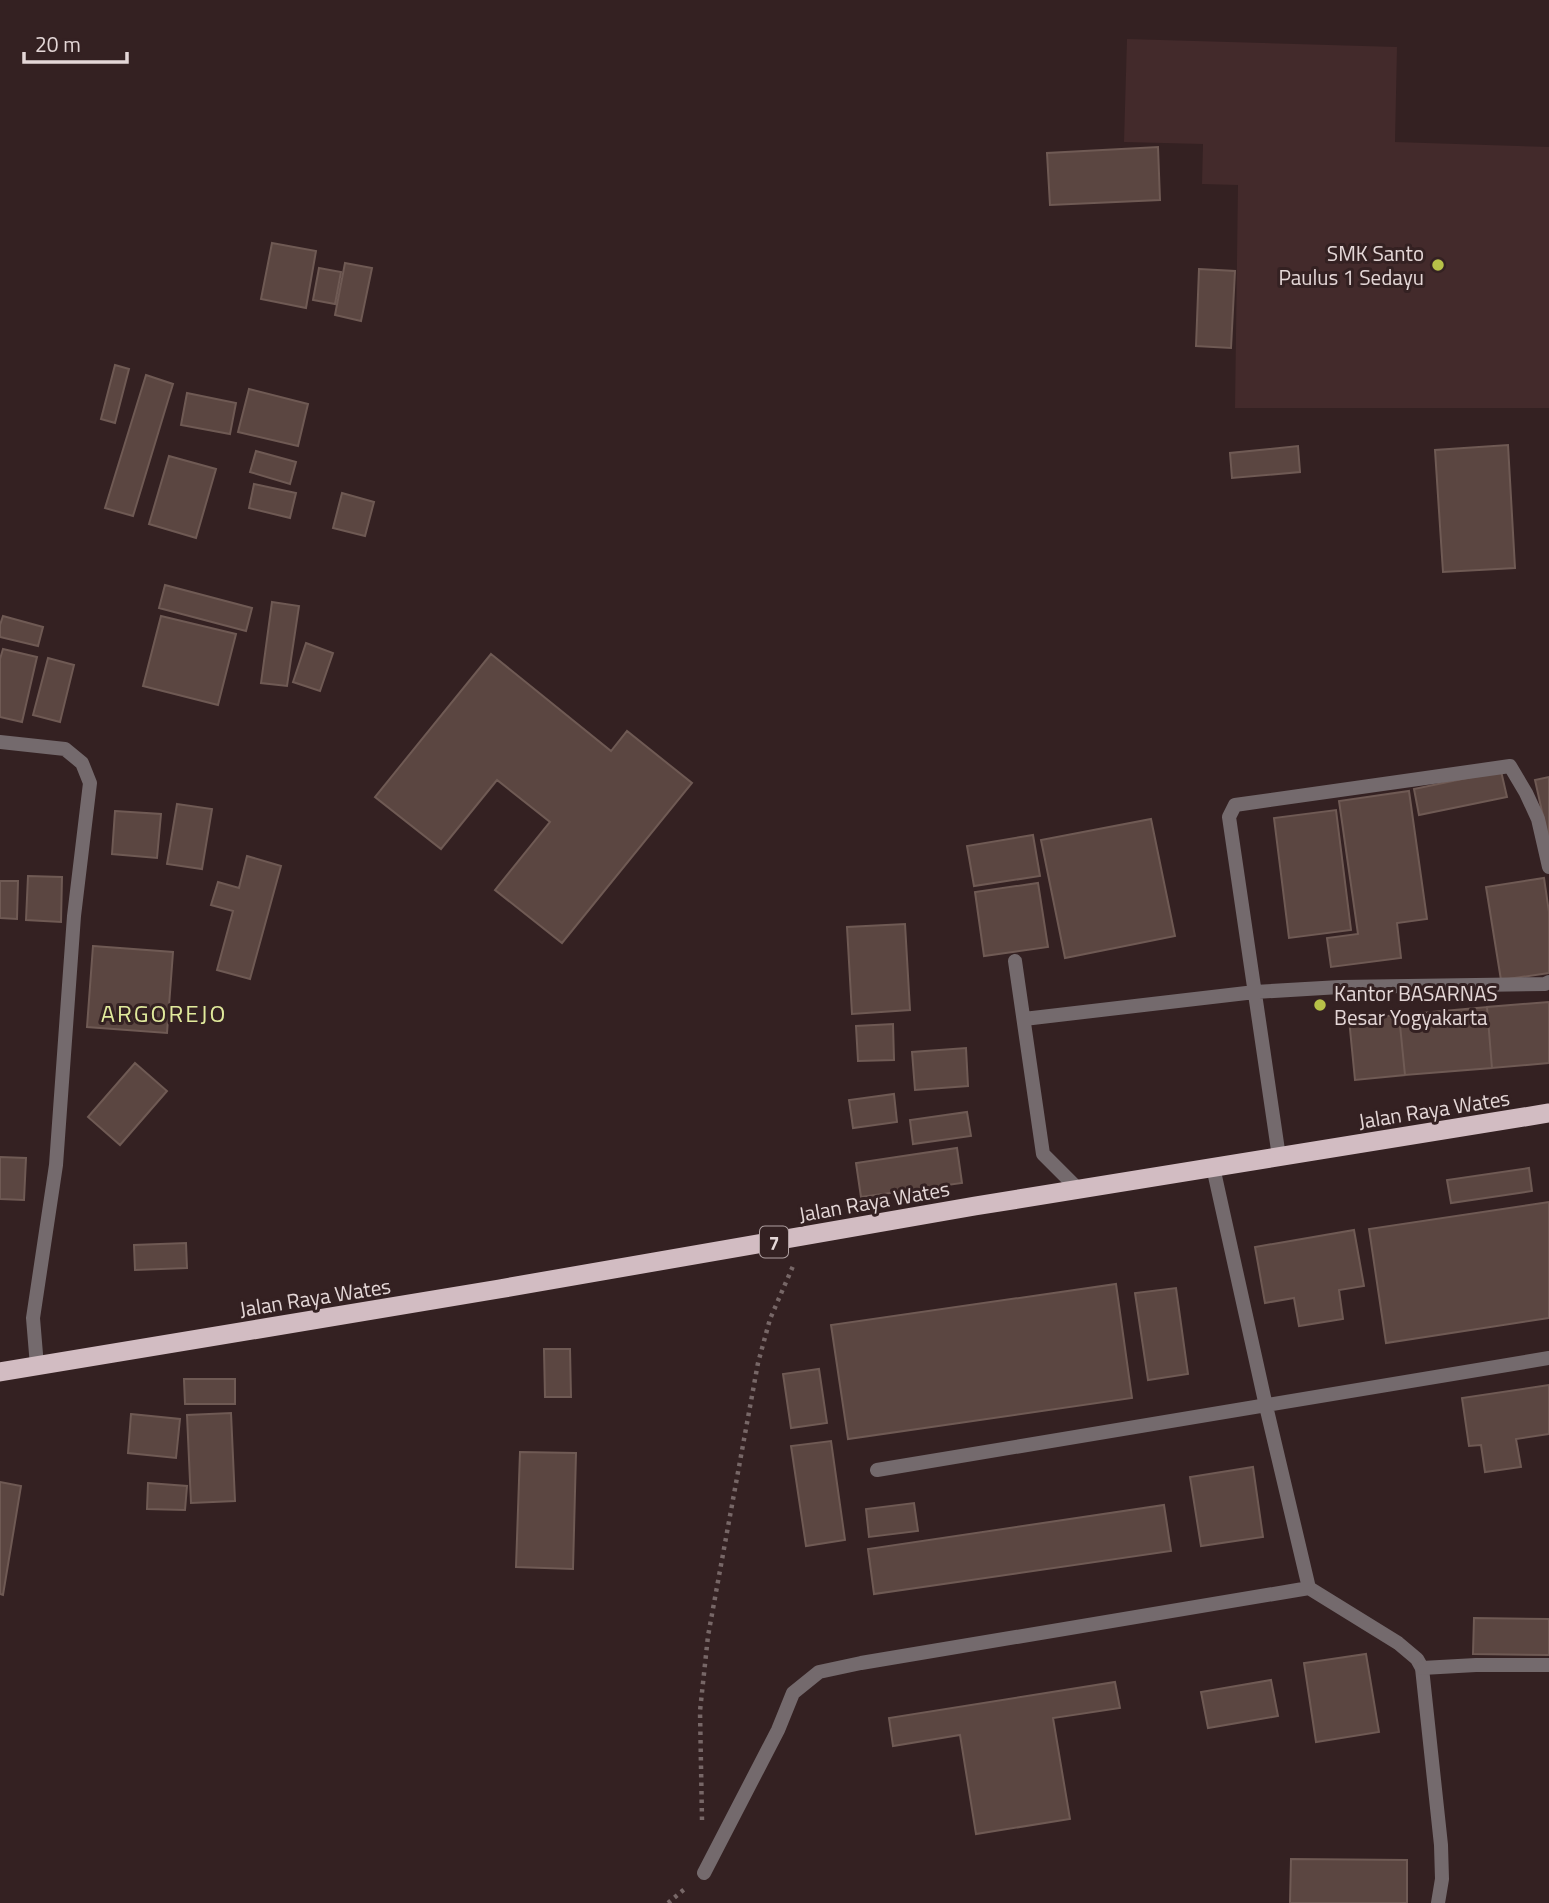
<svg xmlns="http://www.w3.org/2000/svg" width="1549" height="1903" font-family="'Titillium Web',sans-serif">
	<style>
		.built { fill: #432a2b }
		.building { fill: #5b4641; stroke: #6f5a54; stroke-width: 2 }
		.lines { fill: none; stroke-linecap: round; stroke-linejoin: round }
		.path { stroke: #776767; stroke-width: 4.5; stroke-dasharray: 3.5 5; stroke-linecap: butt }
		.service { stroke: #746a6d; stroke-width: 14 }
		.minor { stroke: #746a6d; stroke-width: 14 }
		.trunk { stroke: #d2bcc2; stroke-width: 19 }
		.poi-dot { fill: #b7c148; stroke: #342122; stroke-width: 2.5 }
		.labels { text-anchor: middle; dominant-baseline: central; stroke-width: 6; stroke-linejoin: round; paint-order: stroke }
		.shield { fill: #342122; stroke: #afa0a1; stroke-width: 2 }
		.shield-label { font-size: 19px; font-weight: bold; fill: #e4d7d7 }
		.poi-label { font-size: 21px; fill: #e4d7d7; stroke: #342122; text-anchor: end }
		.street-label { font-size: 21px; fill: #e4d7d7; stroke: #342122 }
		.quarter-label { font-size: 24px; letter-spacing: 2px; fill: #e1ea9c; stroke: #342122 }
	</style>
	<rect width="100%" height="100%" fill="#342122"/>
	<!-- built -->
	<path class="built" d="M1127,39L1397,47L1395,142L1549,147V408H1235L1238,185L1202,184L1203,144L1124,142Z"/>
	<!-- building -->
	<path class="building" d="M1158,147L1160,200L1050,205L1047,153Z
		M272,243L316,251L306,308L261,299Z
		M345,263L372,268L361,321L335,315Z
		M319,268L341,272L335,304L313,300Z
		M1199,269L1235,271L1231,348L1196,346Z
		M115,365L129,369L115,423L101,419Z
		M146,375L173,384L133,516L105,508Z
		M249,389L308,404L298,446L238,432Z
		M187,393L236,403L230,434L181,425Z
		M1508,445L1515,568L1443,572L1435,450Z
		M1298,446L1300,472L1232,478L1230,453Z
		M256,451L296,462L290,484L250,472Z
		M169,456L216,469L196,538L149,524Z
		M254,484L296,493L290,518L249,508Z
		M342,493L374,502L365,536L333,528Z
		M165,585L252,608L246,631L159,608Z
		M272,602L299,606L287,686L261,683Z
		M3,616L43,627L38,646L0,637V625Z
		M161,616L236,634L218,705L143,686Z
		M306,643L333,653L320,691L293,682Z
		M3,649L37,657L22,722L0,717V659Z
		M491,654L611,751L627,731L692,783L562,943L495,890L550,822L497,780L441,849L375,797Z
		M48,658L74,665L60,722L33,715Z
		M1501,771L1507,797L1419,815L1414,789Z
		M1549,777V843L1535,780Z
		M1409,791L1427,919L1397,923L1401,958L1331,967L1327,938L1358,934L1339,801Z
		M177,804L212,809L202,869L167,864Z
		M1336,810L1351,930L1289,938L1274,818Z
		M115,811L161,814L157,858L112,854Z
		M1151,819L1175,936L1065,958L1041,840Z
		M1033,835L1040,876L974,886L967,846Z
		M247,856L281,866L250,979L217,970L233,911L211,905L218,882L239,888Z
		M28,876L62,877L61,922L26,920Z
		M1544,878L1549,912V973L1501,980L1486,887Z
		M0,881H18L17,919L0,918Z
		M1038,883L1048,947L984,956L975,892Z
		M905,924L910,1010L852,1014L847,927Z
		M93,946L173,952L167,1033L87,1027Z
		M1549,1002V1063L1492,1068L1487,1007Z
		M1487,1007L1492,1068L1405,1075L1399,1015Z
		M1399,1015L1405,1075L1355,1080L1349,1019Z
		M893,1024L894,1060L858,1061L856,1026Z
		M966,1048L968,1086L915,1090L912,1052Z
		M135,1063L167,1091L120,1145L88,1117Z
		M894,1094L897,1122L853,1128L849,1100Z
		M967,1112L971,1136L913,1144L910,1120Z
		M957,1148L962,1183L861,1197L856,1163Z
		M0,1157L26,1158L24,1200L0,1199Z
		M1529,1168L1532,1191L1451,1203L1447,1180Z
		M1549,1202V1318L1386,1343L1369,1229Z
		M1354,1230L1364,1286L1339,1290L1343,1319L1299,1326L1294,1298L1265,1303L1255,1247Z
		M186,1243L187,1268L135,1270L134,1245Z
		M1116,1284L1132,1398L848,1439L831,1325Z
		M1176,1288L1188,1374L1148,1380L1135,1293Z
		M544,1349H570L571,1397H545Z
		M819,1369L827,1423L791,1428L783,1374Z
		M184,1379H235V1404H185Z
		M1549,1385V1434L1516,1439L1521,1467L1485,1472L1481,1445L1469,1446L1462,1398Z
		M231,1413L235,1501L191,1503L187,1415Z
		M131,1414L180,1419L176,1458L128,1453Z
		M831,1441L845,1540L806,1546L791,1446Z
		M520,1452L576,1453L573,1569L516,1567Z
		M1253,1467L1263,1537L1201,1546L1190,1477Z
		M0,1482L21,1486L3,1595L0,1594Z
		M148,1483L187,1486L185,1510L147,1509Z
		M914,1503L918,1531L869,1537L866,1509Z
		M1164,1505L1171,1551L874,1594L868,1549Z
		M1474,1618L1549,1619V1655L1473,1654Z
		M1366,1654L1379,1732L1316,1742L1304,1663Z
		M1271,1680L1278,1716L1208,1728L1201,1692Z
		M1115,1682L1120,1708L1053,1718L1070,1819L976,1834L960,1735L893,1746L889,1718Z
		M1291,1859L1407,1860V1903H1290Z"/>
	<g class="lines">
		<!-- path -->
		<path class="path" d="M702,1820L700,1711L708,1636L758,1363L770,1319L793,1266
			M668,1903L687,1887"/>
		<!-- service -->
		<path class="service" d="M1015,961L1043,1154L1078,1189
			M1024,1019L1255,992L1340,987L1545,984L1549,982
			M1279,1157L1229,817L1235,805L1510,766L1526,793L1538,819L1549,867
			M1213,1167L1266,1406L1309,1588L1398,1643L1417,1659L1422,1668L1441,1845L1442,1879L1438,1903
			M877,1470L1549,1358
			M704,1873L778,1730L793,1693L819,1672L861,1663L1309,1588"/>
		<!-- minor -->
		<path class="minor" d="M0,742L65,749L82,763L90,783L74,916L56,1165L33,1318L37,1366
			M1422,1668L1476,1665H1549"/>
		<!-- trunk -->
		<path class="trunk" d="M0,1372L499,1289L975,1206L1549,1113"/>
	</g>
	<!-- markers -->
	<g class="poi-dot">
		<circle cx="1438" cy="265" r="7"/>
		<circle cx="1320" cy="1005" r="7"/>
	</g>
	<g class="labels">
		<!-- shield labels -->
		<rect class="shield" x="760" y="1226.5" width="28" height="31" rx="5"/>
		<g class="shield-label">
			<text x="774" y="1242">7</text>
		</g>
		<!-- poi labels -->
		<g class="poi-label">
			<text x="1424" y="253">SMK Santo<tspan x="1424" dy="24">Paulus 1 Sedayu</tspan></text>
			<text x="1334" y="993" text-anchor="start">Kantor BASARNAS<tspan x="1334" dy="24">Besar Yogyakarta</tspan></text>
		</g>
		<!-- street labels -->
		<g class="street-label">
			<text transform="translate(1434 1109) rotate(-9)">Jalan Raya Wates</text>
			<text transform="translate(874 1201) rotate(-10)">Jalan Raya Wates</text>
			<text transform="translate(315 1297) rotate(-9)">Jalan Raya Wates</text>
		</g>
		<!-- quarter labels -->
		<g class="quarter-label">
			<text x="164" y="1013">ARGOREJO</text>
		</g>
	</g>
	<!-- scale -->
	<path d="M24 52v10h103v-10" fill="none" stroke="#e4d7d7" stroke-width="3.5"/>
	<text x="35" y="52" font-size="21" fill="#e4d7d7" stroke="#342122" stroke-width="5" paint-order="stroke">20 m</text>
</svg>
